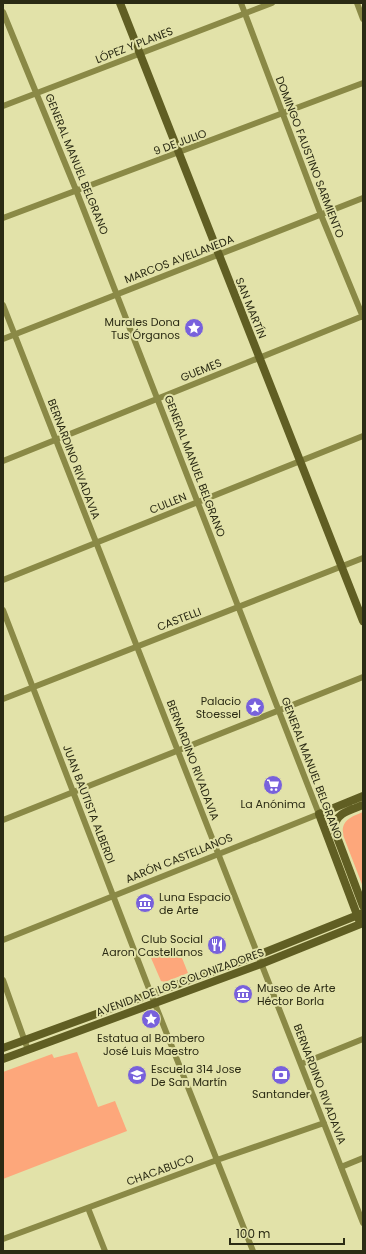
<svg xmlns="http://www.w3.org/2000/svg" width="366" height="1254" font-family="Poppins,sans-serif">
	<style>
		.green { fill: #fda77b }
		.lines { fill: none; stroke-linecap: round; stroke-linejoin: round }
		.street { stroke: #8a8946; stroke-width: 6 }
		.secondary { stroke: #605e23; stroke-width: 8 }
		.labels { text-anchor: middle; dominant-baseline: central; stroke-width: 4; stroke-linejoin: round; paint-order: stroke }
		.street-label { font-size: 11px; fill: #2b2b14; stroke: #e2e2a9 }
		.poi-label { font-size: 11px; fill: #2b2b14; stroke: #e2e2a9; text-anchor: end }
	</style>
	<rect width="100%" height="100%" fill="#e2e2a9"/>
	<!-- green -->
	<path class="green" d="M363,812V887L343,835C341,820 351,817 363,812Z
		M178,948L188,973L165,982L161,981L151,958Z
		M77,1052L98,1107L115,1101L127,1131L3,1179V1072L52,1054L54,1058Z"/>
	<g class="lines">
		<!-- street -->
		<path class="street" d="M241,3L321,215L363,317
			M357,3L363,19
			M3,12L76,190L319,814L3,940
			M3,106L272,3
			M3,218L363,83
			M3,305L363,1223
			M3,339L363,198
			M3,461L363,316
			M3,580L363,436
			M3,610L151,994L253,1251
			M3,699L363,558
			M3,820L363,677
			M3,980L28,1050
			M301,1064L363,1039
			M341,1167L363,1158
			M88,1208L105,1251
			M3,1239L217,1160L324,1123"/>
		<!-- secondary -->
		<path class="secondary" d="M120,3L363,621
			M363,805C350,810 335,813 334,829L363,906
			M359,920L319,814L363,796
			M3,1048L258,955L363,913
			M3,1059L261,964L363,923"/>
	</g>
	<!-- icons -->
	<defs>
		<g id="sight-disc" transform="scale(1)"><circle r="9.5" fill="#7861dc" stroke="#e2e2a9"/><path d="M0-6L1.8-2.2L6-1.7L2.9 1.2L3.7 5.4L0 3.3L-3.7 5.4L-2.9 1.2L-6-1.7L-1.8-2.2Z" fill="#fff"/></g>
		<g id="supermarket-disc" transform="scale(1)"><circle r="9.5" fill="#7861dc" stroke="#e2e2a9"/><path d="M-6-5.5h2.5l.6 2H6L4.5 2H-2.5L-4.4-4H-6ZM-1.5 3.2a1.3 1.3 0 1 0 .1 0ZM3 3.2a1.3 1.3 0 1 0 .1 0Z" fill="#fff"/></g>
		<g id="museum-disc" transform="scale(1)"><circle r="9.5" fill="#7861dc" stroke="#e2e2a9"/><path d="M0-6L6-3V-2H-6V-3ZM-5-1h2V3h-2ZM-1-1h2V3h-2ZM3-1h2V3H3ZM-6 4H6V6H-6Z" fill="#fff"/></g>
		<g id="restaurant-disc" transform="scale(1)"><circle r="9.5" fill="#7861dc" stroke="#e2e2a9"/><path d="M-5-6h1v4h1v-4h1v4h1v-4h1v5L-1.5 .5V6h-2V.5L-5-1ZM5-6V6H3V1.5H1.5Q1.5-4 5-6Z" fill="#fff"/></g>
		<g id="school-disc" transform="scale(1)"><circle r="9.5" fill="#7861dc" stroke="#e2e2a9"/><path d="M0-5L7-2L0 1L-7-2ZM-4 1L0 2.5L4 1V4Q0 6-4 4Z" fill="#fff"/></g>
		<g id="bank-disc" transform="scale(1)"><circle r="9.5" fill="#7861dc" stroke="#e2e2a9"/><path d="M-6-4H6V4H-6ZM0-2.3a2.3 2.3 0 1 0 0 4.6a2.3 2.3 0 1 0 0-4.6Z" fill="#fff"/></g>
	</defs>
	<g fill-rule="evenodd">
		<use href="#sight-disc" x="194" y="328"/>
		<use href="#sight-disc" x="255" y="707"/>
		<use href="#supermarket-disc" x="273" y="785"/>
		<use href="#museum-disc" x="145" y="903"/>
		<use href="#restaurant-disc" x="217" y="945"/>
		<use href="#museum-disc" x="243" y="994"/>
		<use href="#sight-disc" x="151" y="1019"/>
		<use href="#school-disc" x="137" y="1075"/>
		<use href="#bank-disc" x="281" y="1075"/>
	</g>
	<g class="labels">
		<!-- street labels -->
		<g class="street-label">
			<text transform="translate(134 45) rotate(-21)">LÓPEZ Y PLANES</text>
			<text transform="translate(180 142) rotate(-20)">9 DE JULIO</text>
			<text transform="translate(310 157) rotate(69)">DOMINGO FAUSTINO SARMIENTO</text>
			<text transform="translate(77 164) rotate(68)">GENERAL MANUEL BELGRANO</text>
			<text transform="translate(179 259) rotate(-21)">MARCOS AVELLANEDA</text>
			<text transform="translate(251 308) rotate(68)">SAN MARTÍN</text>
			<text transform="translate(201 370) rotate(-22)">GUEMES</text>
			<text transform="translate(74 459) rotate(69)">BERNARDINO RIVADAVIA</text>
			<text transform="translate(195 466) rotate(69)">GENERAL MANUEL BELGRANO</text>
			<text transform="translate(168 503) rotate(-22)">CULLEN</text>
			<text transform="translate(179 619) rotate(-21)">CASTELLI</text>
			<text transform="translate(193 760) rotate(69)">BERNARDINO RIVADAVIA</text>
			<text transform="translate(312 768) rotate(69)">GENERAL MANUEL BELGRANO</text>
			<text transform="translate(89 804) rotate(69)">JUAN BAUTISTA ALBERDI</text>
			<text transform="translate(179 858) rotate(-22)">AARÓN CASTELLANOS</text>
			<text transform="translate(180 982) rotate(-20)">AVENIDA DE LOS COLONIZADORES</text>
			<text transform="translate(320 1084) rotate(69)">BERNARDINO RIVADAVIA</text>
			<text transform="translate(160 1170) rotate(-20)">CHACABUCO</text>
		</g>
		<!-- poi labels -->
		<g class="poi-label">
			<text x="180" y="322">Murales Dona<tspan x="180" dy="13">Tus Órganos</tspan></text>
			<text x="241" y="701">Palacio<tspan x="241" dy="13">Stoessel</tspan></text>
			<text x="273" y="804" text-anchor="middle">La Anónima</text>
			<text x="159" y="897" text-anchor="start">Luna Espacio<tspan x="159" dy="13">de Arte</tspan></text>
			<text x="203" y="939">Club Social<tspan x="203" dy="13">Aaron Castellanos</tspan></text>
			<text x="257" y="988" text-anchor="start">Museo de Arte<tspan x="257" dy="13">Héctor Borla</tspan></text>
			<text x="151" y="1038" text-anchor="middle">Estatua al Bombero<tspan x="151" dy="13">José Luis Maestro</tspan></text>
			<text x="151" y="1069" text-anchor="start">Escuela 314 Jose<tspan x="151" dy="13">De San Martín</tspan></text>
			<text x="281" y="1094" text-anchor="middle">Santander</text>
		</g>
	</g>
	<!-- border -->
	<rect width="366" height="1254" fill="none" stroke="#2b2b14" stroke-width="8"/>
	<!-- scale -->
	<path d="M230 1238v6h114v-6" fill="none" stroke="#2b2b14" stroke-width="2"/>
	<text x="236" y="1238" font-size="12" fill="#2b2b14" stroke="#e2e2a9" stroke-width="3" paint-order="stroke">100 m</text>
</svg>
